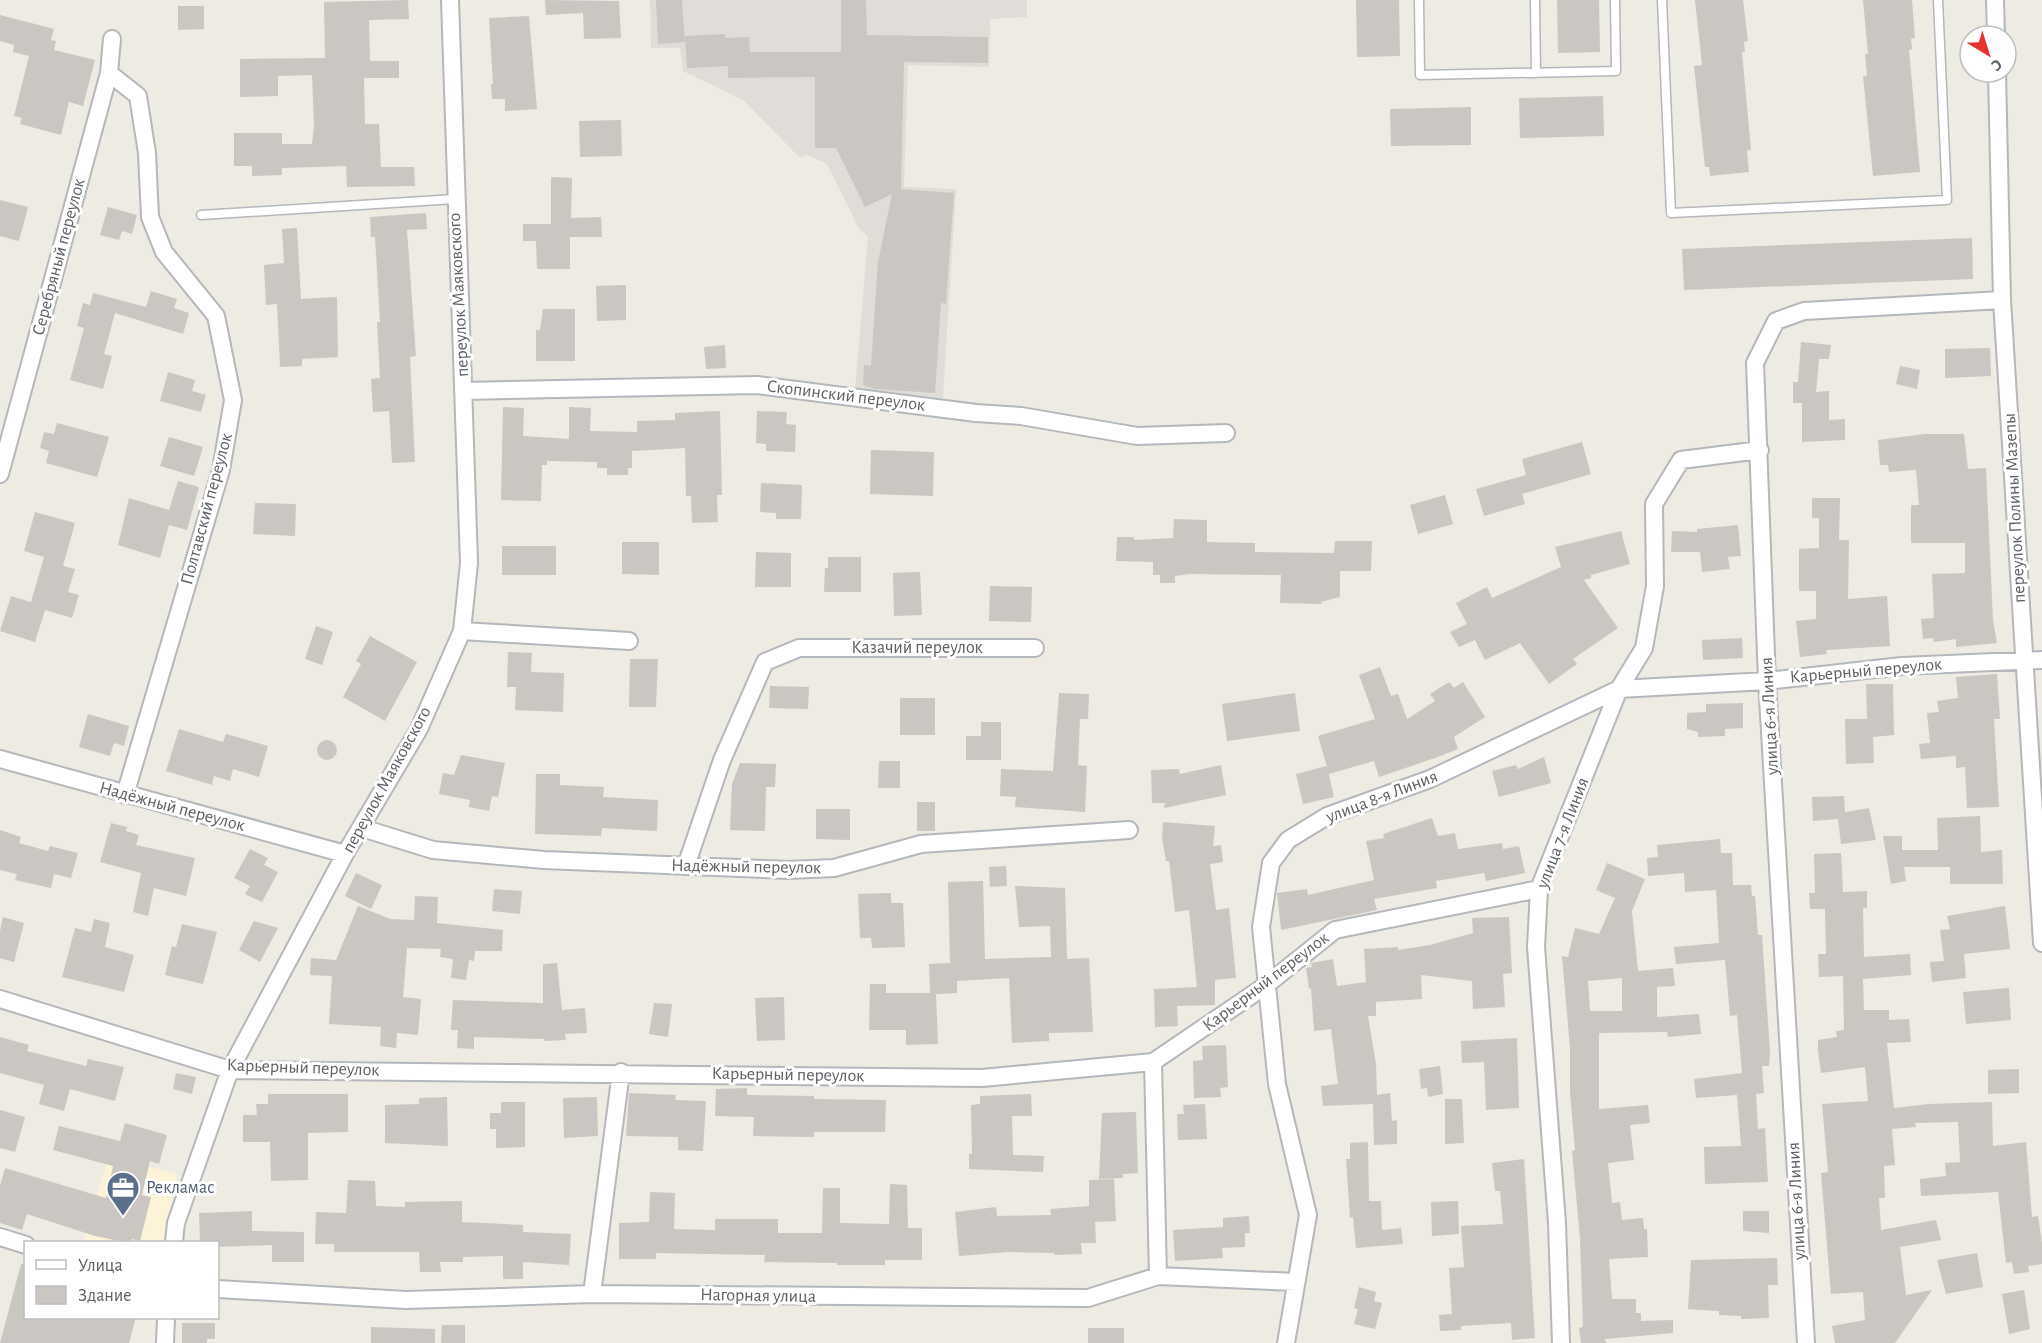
<svg xmlns="http://www.w3.org/2000/svg" width="2042" height="1343" font-family="'Alegreya Sans',sans-serif">
	<style>
		.commercial { fill: #fdf3d9 }
		.industrial { fill: #e0ddd8 }
		.building { fill: #cac6c1; fill-rule: evenodd }
		.lines { fill: none; stroke-linecap: round; stroke-linejoin: round }
		.service-casing { stroke: #b4b7bb; stroke-width: 11 }
		.minor-casing { stroke: #b4b7bb; stroke-width: 20 }
		.service { stroke: #fff; stroke-width: 8 }
		.minor { stroke: #fff; stroke-width: 16 }
		.labels { text-anchor: middle; dominant-baseline: central; stroke-width: 6; stroke-linejoin: round; paint-order: stroke }
		.street-label { font-size: 18px; fill: #5c6064; stroke: #fff }
		.service-label { font-size: 18px; fill: #4e5e75; stroke: #fff; text-anchor: start }
	</style>
	<rect width="100%" height="100%" fill="#eeebe3"/>
	<!-- commercial -->
	<path class="commercial" d="M109,1156L177,1174L163,1242H83Z"/>
	<!-- industrial -->
	<path class="industrial" d="M650,0H1027V17L990,19L989,67L908,65L904,187L956,189L943,398L855,389L868,237L858,227L827,164L806,154L800,158L743,100L683,71L680,48H651Z"/>
	<!-- building -->
	<path class="building" d="M408,0L409,19L369,20L370,61H399V78H364L365,124H379L381,167H414L415,186L347,187L346,166L282,168V175L252,176V166H234V133H282V144H312L314,126L312,75L278,76V96L240,97V59L325,58L324,2Z
		M545,0L619,1L621,38L584,39L583,13L546,15Z
		M656,0H682L685,42L658,44Z
		M841,0H866L867,35L988,37V63L904,62L901,189L954,193L946,304L941,303L935,393L875,389L863,385L864,365L871,366L878,262L892,194L865,207L836,148H815V77L728,78V66L687,68L685,36L725,34V38L749,37L750,52H841Z
		M1356,0H1399L1400,56L1357,57Z
		M1557,0H1599L1600,52L1558,53Z
		M1695,0H1743L1748,41L1744,42L1745,52H1742L1751,150H1747L1749,172L1710,176L1709,167H1705L1694,66L1702,65Z
		M1863,0H1912L1915,38L1911,39L1912,49L1909,50L1920,172L1873,176L1863,76H1867L1865,54H1868Z
		M178,6H204V29L178,30Z
		M0,15L54,29L51,40L56,41L54,50L95,60L83,106L69,102L61,135L20,124L22,118L14,116L29,56L13,52L14,45L0,41Z
		M529,16L537,109L505,111V99H492L491,84H493L489,18Z
		M1603,96L1604,136L1520,138L1519,98Z
		M1471,107V145L1391,146L1390,109Z
		M621,120L622,156L580,157L579,121Z
		M551,177L572,178L571,218L601,217L602,237H570V269H537L536,241H523V224H551Z
		M0,200L28,207L19,241L0,236Z
		M108,207L137,215L132,234L122,231L119,240L100,235Z
		M426,213L427,229L407,230L416,356L410,357L415,462L392,463L389,411L373,412L371,379L380,378L377,322H380L375,237H371L370,217Z
		M297,228L301,299L337,297L338,357L302,359V366L280,367L277,304L266,305L264,265L284,263L282,229Z
		M1972,238L1973,279L1684,290L1682,249Z
		M626,285V320L597,321L596,286Z
		M151,291L177,299L174,308L189,313L183,334L115,313L104,354L112,356L103,389L70,380L84,328L77,326L83,303L90,305L93,293L146,307Z
		M543,309H575V361H536V330H540Z
		M1801,342L1831,345L1829,359H1819L1816,392L1829,391V420L1845,419V440L1802,442V403H1793V382H1798Z
		M725,345L726,368L706,369L704,347Z
		M1990,348L1991,376L1945,378V349Z
		M1900,366L1920,370L1917,389L1896,384Z
		M168,372L195,380L192,391L206,395L201,412L160,401Z
		M503,407L524,408L523,436L569,439V407L591,408L590,431L637,432V421L675,420V413L720,411L722,495H717L718,522L692,523L691,496H686L685,448L632,451V468H628V475H607V468H597V462L547,461V465H542L541,501L501,500Z
		M757,411L787,412L786,424L796,425L795,452L766,451V444L756,443Z
		M57,423L109,437L97,477L46,463L49,451L40,448L44,432L54,434Z
		M1925,434H1964L1968,469L1986,468L1993,620L1997,643L1956,647V639L1934,642L1933,638L1923,639L1921,619L1934,618L1932,574L1965,573V543H1911V505H1919L1916,470L1889,472L1888,465H1880L1878,440Z
		M169,437L203,447L194,476L160,466Z
		M1582,442L1591,474L1522,494L1525,504L1484,516L1476,489L1526,475L1522,459Z
		M871,450L934,452L933,496L870,494Z
		M178,481L199,487L187,530L169,525L160,558L118,545L129,498L169,510Z
		M761,483L802,485L801,519H776V513L760,512Z
		M1445,495L1453,524L1418,534L1410,505Z
		M1812,498H1840L1839,540H1849L1848,599L1887,596L1890,646L1826,650L1827,654L1800,657L1796,621L1816,619V591H1799V549L1819,548V518H1812Z
		M255,503L296,504L295,536L253,534Z
		M35,512L75,523L63,566L75,569L68,592L79,595L72,618L45,610L35,642L0,631L11,596L31,602L44,557L24,551Z
		M1174,519L1207,520V542L1255,543V552L1334,553L1335,541H1372L1371,571H1340V597L1321,602L1322,604L1280,603L1281,575L1189,574L1175,576V583H1160V575H1153V562L1116,561L1117,537H1134V540L1173,538Z
		M1738,525L1741,556L1728,557L1730,569L1702,572L1700,552H1671L1672,531L1697,532V529Z
		M1621,531L1630,564L1591,575V578L1584,580L1618,628L1573,659L1577,664L1549,684L1520,643L1485,660L1475,640L1459,647L1450,632L1467,624L1456,603L1487,587L1492,598L1561,567L1555,547Z
		M622,542H659V575L622,574Z
		M502,546H556V575H502Z
		M756,552L791,553V587H755Z
		M828,557H861V592H824L825,568H828Z
		M920,572L922,615L894,616L893,573Z
		M990,586L1032,587L1031,622L989,621Z
		M316,626L333,632L322,665L305,659Z
		M370,636L417,662L385,721L343,697L361,664L356,661Z
		M1742,638L1743,658L1703,660L1702,640Z
		M508,652L532,653L531,672L564,673L563,712L515,710L516,687H507Z
		M630,659H658L656,707H629Z
		M1380,667L1391,696L1398,694L1407,719L1435,701L1430,694L1449,682L1454,688L1463,682L1485,717L1454,737L1458,749L1435,758L1379,777L1374,761L1329,774L1318,736L1375,719L1359,675Z
		M1997,674L2000,719H1994L1999,807L1967,808L1965,767L1956,768V756L1921,759L1919,744L1930,743L1927,713L1939,712L1937,701L1958,698L1956,677Z
		M1866,684H1893L1894,735L1873,737L1874,763L1846,764L1845,719H1867Z
		M770,686L809,687L808,709L769,708Z
		M1059,693L1089,694L1088,719H1080L1078,765L1087,766L1085,812L1015,807L1016,797L1000,796L1001,769L1053,771Z
		M1295,693L1300,731L1227,741L1222,704Z
		M900,698H935V735H900Z
		M1743,703V728L1725,729V736L1698,737V732L1687,729V713L1706,712V704Z
		M88,714L129,726L124,746L114,743L110,756L79,747Z
		M981,722H1001V760H966V736H981Z
		M179,729L223,742L226,734L268,746L259,777L233,769L230,781L214,776L212,785L166,771Z
		M317 750a10 10 0 1 1 20 0a10 10 0 1 1-20 0Z
		M461,755L505,763L498,797L492,796L489,811L469,807L470,800L439,794L443,773L454,775Z
		M1544,757L1551,783L1499,797L1492,771L1516,765L1518,769Z
		M879,761H900V788H878Z
		M740,763L776,764L775,787H766L765,831L730,830L732,784Z
		M1221,765L1226,795L1164,808L1165,803H1152L1151,770L1179,769L1180,774Z
		M1327,766L1334,797L1303,804L1296,774Z
		M536,774H560V785L604,787L603,797L658,800L657,831L602,828L601,836L535,834Z
		M1844,796L1845,812L1869,808L1876,840L1841,844L1838,819L1813,821L1812,797Z
		M917,802H935V831H917Z
		M816,809H850V840L816,839Z
		M1980,816L1981,852L2002,850L2003,884H1950V867H1904L1906,881L1891,884L1883,836H1902V850H1938L1937,818Z
		M1432,818L1438,836L1455,833L1458,849L1502,843L1503,849L1519,846L1525,873L1486,881L1484,873L1436,881L1437,888L1374,899L1377,910L1281,930L1277,893L1307,889L1308,895L1374,880L1366,841L1384,838L1383,834Z
		M1163,822L1215,826L1213,846L1221,845L1223,862L1210,864L1216,910L1229,908L1236,978L1215,980V1005L1177,1006L1178,1026L1155,1027L1154,989L1197,987L1189,910L1175,912L1169,861H1166L1162,838Z
		M111,823L127,827L126,831L139,835L136,845L195,858L186,896L154,888L148,916L133,912L141,873L100,862Z
		M0,830L21,837L19,843L48,851L50,846L78,853L71,878L54,874L51,888L15,880L17,874L0,870Z
		M1720,839L1721,853H1732L1733,885H1751L1752,896H1755L1758,935H1762L1770,1052L1769,1066H1762L1764,1093L1756,1094L1758,1129L1765,1128L1768,1182L1705,1184L1704,1147L1741,1146L1737,1095L1696,1098L1694,1079L1742,1073L1737,1015L1730,1016L1725,960L1676,964L1674,947L1719,943L1716,890L1685,892L1684,873L1648,876L1647,858L1658,857L1657,845Z
		M250,849L268,858L264,865L278,872L262,902L245,894L250,886L234,878Z
		M1841,853L1843,892L1867,891V908H1863L1864,957L1910,954L1911,975L1863,979L1864,1010H1889V1020L1909,1019L1911,1042L1887,1043L1894,1108L1928,1104L1992,1102L1993,1146L2026,1142L2032,1217L2038,1216L2042,1243V1264L2028,1266L2029,1272L2014,1274L2012,1262L2006,1263L1998,1192L1921,1196L1920,1179L1946,1176L1945,1163L1960,1162L1958,1122L1915,1123L1916,1127L1892,1129L1895,1165L1884,1166L1885,1198H1879L1881,1230L1936,1220L1941,1240L1900,1247L1906,1295L1932,1290L1895,1343H1835L1832,1326L1865,1320L1863,1292L1831,1294L1821,1173L1828,1172L1822,1104L1868,1101L1865,1067L1821,1073L1818,1051V1040L1837,1037L1836,1031L1844,1030L1843,976L1819,977L1818,954H1826L1825,909H1810L1809,893H1815L1814,854Z
		M1607,863L1645,879L1632,911L1638,971L1673,968L1675,986L1657,987V1017L1699,1014L1701,1034L1668,1037L1667,1032L1599,1033V1109L1648,1105L1650,1123L1630,1125L1634,1160L1608,1163L1612,1203L1620,1202L1622,1220L1643,1218L1644,1229H1647L1648,1257L1609,1259L1612,1299H1636V1313H1641V1321L1673,1320V1333L1605,1339L1606,1343H1581L1579,1328L1583,1327L1580,1239L1572,1151L1575,1150L1570,1093V1048L1562,956L1568,957L1575,928L1599,934L1615,898L1596,890ZM1622,978V1011H1590L1588,981Z
		M1006,866L1007,886L990,887L989,867Z
		M356,873L382,885L371,909L345,896Z
		M983,881L985,959L1051,957L1050,926L1019,927L1015,886L1065,888L1067,959L1089,958L1093,1032L1049,1033V1041L1012,1043L1009,978L957,981V993L936,994L938,1044L906,1045V1030H869L870,984H886V993H930L929,964L950,963L948,882Z
		M494,889L522,891L520,914L492,911Z
		M891,893V903H903L905,947L872,948L871,938H860L858,894Z
		M415,896L438,897L437,923L503,930L502,951H475L474,961L469,960L466,980L451,978L453,959L440,957L441,949L407,948L403,997L421,999L418,1035L397,1033L396,1048L380,1046L381,1027L329,1024L332,976L310,975L311,958L336,960L358,906L390,919L414,920Z
		M2005,906L2010,949L1964,954L1966,978L1932,982L1930,962L1944,961L1940,930L1950,929L1947,916Z
		M3,917L24,923L14,962L0,958V931Z
		M1509,917L1512,973L1503,974L1505,1007L1473,1009L1472,981L1421,975L1422,999L1376,1002V1016H1368L1376,1064L1377,1095L1390,1093L1392,1121L1397,1120V1144L1374,1145L1373,1104L1323,1106L1321,1086L1338,1084L1331,1029L1314,1031L1311,988L1309,989L1306,968L1312,967L1311,963L1333,959L1337,986L1366,982L1364,949L1398,947V950L1430,945L1473,933L1472,918Z
		M94,919L110,923L105,947L134,955L124,992L62,977L75,928L91,932Z
		M254,921L278,928L260,962L239,950Z
		M182,924L217,932L203,984L165,975L172,946L176,947Z
		M557,963L562,1010L585,1008L587,1033L565,1034L566,1040L544,1041V1039L474,1037V1049L457,1048L458,1030H451L453,1000L543,1003V964Z
		M2009,988L2011,1020L1966,1024L1963,992Z
		M784,997L785,1040L757,1041L755,998Z
		M654,1003L672,1004L668,1037L649,1034Z
		M0,1037L29,1045L27,1051L86,1066L88,1059L124,1067L115,1101L70,1089L64,1111L39,1104L44,1085L0,1073Z
		M1517,1038L1519,1108L1486,1110L1484,1062L1462,1063L1461,1041Z
		M1226,1045L1228,1087L1220,1088L1221,1097L1194,1098L1193,1061L1203,1060L1202,1046Z
		M1440,1066L1443,1094L1428,1097L1427,1088L1421,1089L1419,1069Z
		M2019,1069V1093L1988,1094V1070Z
		M176,1073L196,1077L192,1094L173,1089Z
		M747,1088V1095L814,1096V1099L886,1100L885,1132H814V1137L753,1136L754,1117L715,1116L716,1089Z
		M629,1093L676,1095L675,1100L706,1101L703,1151L678,1150V1137L626,1136Z
		M268,1094H348V1132L308,1133V1180L271,1181L270,1142H243V1115H257L256,1104H268Z
		M1031,1094L1032,1116H1012L1013,1155L1044,1156L1043,1172L969,1169V1154H972L971,1105L980,1104V1096Z
		M447,1097L448,1146L385,1143V1105L419,1104V1098Z
		M597,1097L598,1136L564,1138L563,1098Z
		M1445,1099H1462L1464,1143L1445,1144Z
		M501,1102H525V1147L496,1148V1129H490V1113H501Z
		M1205,1104L1207,1139L1178,1140L1177,1114H1184L1183,1105Z
		M0,1110L25,1117L15,1152L0,1148Z
		M1136,1112L1138,1173L1123,1174V1178L1099,1179L1102,1113Z
		M125,1123L167,1135L159,1164L150,1161L142,1195L151,1197L140,1241L132,1239L131,1242H124L95,1236L27,1214L22,1230L0,1223V1186L5,1168L106,1198L113,1166L53,1150L59,1126L120,1141Z
		M1368,1142L1369,1201H1381L1382,1230L1401,1228L1403,1244L1356,1248L1353,1217L1350,1218L1346,1159H1350V1143Z
		M1524,1159L1535,1338L1512,1340L1511,1323L1461,1326V1330L1440,1331L1439,1315L1452,1314L1449,1268L1464,1267L1461,1226L1503,1224L1500,1191H1495L1492,1163Z
		M1114,1179L1116,1221L1095,1222L1096,1243H1081L1082,1254L1055,1255L1054,1253L1009,1252L959,1256L955,1212L996,1207L997,1216L1051,1215L1050,1209L1089,1206V1180Z
		M348,1180L375,1181L376,1206L405,1207V1202L462,1201V1222L523,1225V1232L571,1234L569,1265L523,1262V1279H503V1256L463,1257V1262H440L441,1272H420L419,1252H334V1244H315L316,1212L346,1213Z
		M890,1184L907,1185L908,1228H922V1260H885V1265H837V1263L764,1262L765,1255L656,1253V1259H619V1223L649,1222L650,1192L675,1193L674,1229L715,1230V1219H778V1233H822L823,1188H840V1223L889,1224Z
		M1458,1201L1459,1234L1432,1236L1431,1202Z
		M252,1211V1231L304,1232V1262H272V1245L218,1247V1242H200L199,1213Z
		M1743,1211H1769V1233L1743,1231Z
		M1249,1216L1250,1233H1245V1247L1222,1248L1223,1258L1175,1261L1173,1230L1223,1227V1218Z
		M1977,1253L1983,1287L1946,1294L1937,1260Z
		M1777,1258L1778,1285H1768L1769,1318L1741,1319V1316L1719,1315V1311L1688,1309L1691,1260Z
		M21,1264H26V1317H136L129,1343H0Z
		M1359,1287L1376,1292L1374,1301L1382,1303L1375,1329L1354,1324L1358,1309L1354,1308Z
		M2024,1290L2030,1329L2009,1334L2002,1294Z
		M182,1323H215V1339H207V1343H182Z
		M442,1325H465V1343H441Z
		M371,1327L435,1329V1343H371Z
		M1088,1328H1124V1343H1088Z"/>
	<g class="lines">
		<!-- service casing -->
		<g class="service-casing">
			<path id="service" d="M1419,0L1420,75L1616,71L1615,0
				M1535,0L1536,73
				M1662,0L1671,213L1947,200L1938,0
				M201,215L455,199"/>
		</g>
		<!-- minor casing -->
		<g class="minor-casing">
			<path id="minor" d="M1995,0L1996,36
				M1997,72L2002,300L2042,943
				M109,73L138,96L147,153L150,217L164,252L216,316L233,400L221,470L125,795
				M463,391L757,385L976,413L1021,416L1137,436L1226,433
				M0,474L109,73L112,39
				M462,631L629,641
				M0,759L345,854
				M362,828L433,850L544,860L789,870L834,868L921,844L1129,830
				M686,866L722,760L765,662L799,648H1035
				M0,999L230,1070L982,1078L1153,1062L1265,986L1335,930L1539,889
				M1153,1062L1158,1276
				M0,1237L26,1245
				M174,1242L176,1223L230,1070L345,854L419,729L462,631L469,563L450,0
				M218,1289L406,1300L592,1294L1088,1298L1158,1276L1296,1282
				M592,1294L621,1072
				M165,1343L166,1318
				M1286,1343L1308,1215L1277,1084L1261,927L1271,863L1288,840L1327,816L1430,779L1619,689L1767,681L1902,666L2042,660
				M1561,1343L1557,1223L1536,947L1539,889L1619,689L1644,648L1655,586L1654,504L1681,460L1760,450
				M1806,1343L1767,681L1755,363L1776,321L1804,311L2002,300"/>
		</g>
		<!-- service -->
		<use href="#service" class="service"/>
		<!-- minor -->
		<use href="#minor" class="minor"/>
	</g>
	<!-- icons -->
	<defs>
		<g id="office-pin" transform="scale(1.725)"><path d="M0 17L-7.5 6A9.5 9.5 0 1 1 7.5 6Z" fill="#5c6f8a" stroke="#fff"/><path d="M-6-3h4V-5.5h4V-3h4V5H-6ZM-1-4.5V-3h2v-1.5ZM-6 0V1H6V0Z" fill="#fff"/></g>
	</defs>
	<g fill-rule="evenodd">
		<use href="#office-pin" x="123" y="1188"/>
	</g>
	<g class="labels">
		<!-- street labels -->
		<g class="street-label">
			<text transform="translate(59 257) rotate(-75)">Серебряный переулок</text>
			<text transform="translate(459 295) rotate(-93)">переулок Маяковского</text>
			<text transform="translate(846 396) rotate(7)">Скопинский переулок</text>
			<text transform="translate(2015 508) rotate(-93)">переулок Полины Мазепы</text>
			<text transform="translate(207 509) rotate(-75)">Полтавский переулок</text>
			<text x="917" y="648">Казачий переулок</text>
			<text transform="translate(1866 671) rotate(-5)">Карьерный переулок</text>
			<text transform="translate(1770 716) rotate(-93)">улица 6-я Линия</text>
			<text transform="translate(387 780) rotate(-61)">переулок Маяковского</text>
			<text transform="translate(1382 797) rotate(-21)">улица 8-я Линия</text>
			<text transform="translate(172 807) rotate(15)">Надёжный переулок</text>
			<text transform="translate(1563 833) rotate(-69)">улица 7-я Линия</text>
			<text transform="translate(746 867) rotate(1)">Надёжный переулок</text>
			<text transform="translate(1266 982) rotate(-37)">Карьерный переулок</text>
			<text transform="translate(303 1068) rotate(2)">Карьерный переулок</text>
			<text transform="translate(788 1075) rotate(1)">Карьерный переулок</text>
			<text transform="translate(1797 1201) rotate(-93)">улица 6-я Линия</text>
			<text transform="translate(758 1296) rotate(1)">Нагорная улица</text>
		</g>
		<!-- service labels -->
		<g class="service-label">
			<text x="146" y="1188">Рекламас</text>
		</g>
	</g>
	<!-- legend -->
	<rect x="24" y="1241" width="195" height="78" fill="#ffffff" stroke="#bebfc1" stroke-width="1.5"/>
	<rect x="36" y="1260" width="30" height="9" fill="#ffffff" stroke="#bebfc1" stroke-width="1.5"/>
	<text x="78" y="1271" font-size="18" fill="#5c6064">Улица</text>
	<rect x="36" y="1286" width="30" height="18" fill="#cac6c1" stroke="#bebfc1" stroke-width="1.5"/>
	<text x="78" y="1301" font-size="18" fill="#5c6064">Здание</text>
	<!-- north arrow -->
	<g transform="translate(1988 54) rotate(142)"><circle r="28" fill="#ffffff" stroke="#bebfc1" stroke-width="1.5"/>
	<path d="M0-4.5L10 22L0 15L-10 22Z" fill="#e83230"/>
	<text y="-9" font-size="16" font-weight="bold" text-anchor="middle" fill="#5c6064">С</text>
	</g>
</svg>
